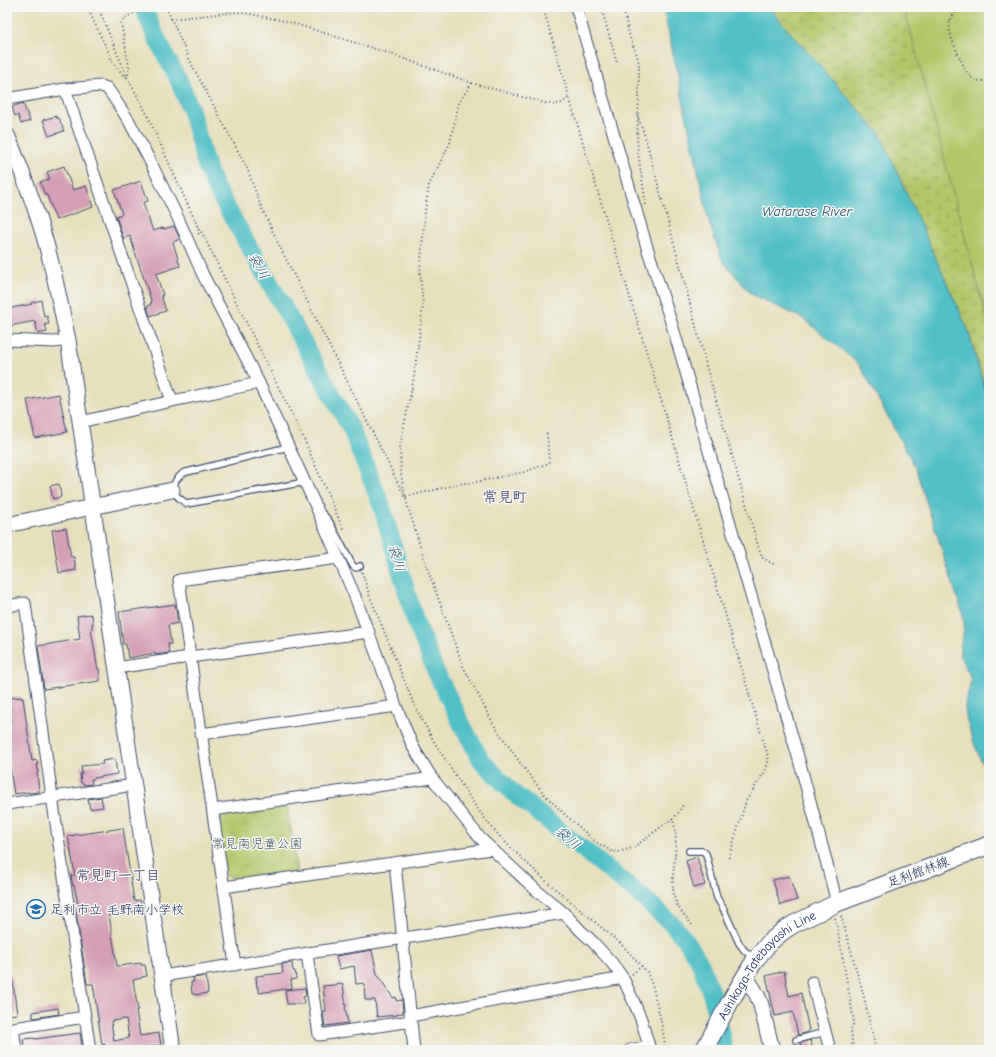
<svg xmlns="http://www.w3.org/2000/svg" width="996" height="1057" font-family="'Comic Neue','Klee One',sans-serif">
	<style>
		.grass { fill: #b3c76b; stroke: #677b64 }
		.wetland { fill: url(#wetland-marsh); stroke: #677b64 }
		.park { fill: url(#park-tufts); stroke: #677b64 }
		.water { fill: #51bfc6; stroke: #367792 }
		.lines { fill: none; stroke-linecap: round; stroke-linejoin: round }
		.river { stroke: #51bfc6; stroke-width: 18 }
		.building { fill: #d5a0b7; fill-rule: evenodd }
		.lane-casing { stroke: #3a4a6c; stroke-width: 8 }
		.street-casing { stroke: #3a4a6c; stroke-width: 13 }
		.secondary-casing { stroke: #3a4a6c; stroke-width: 17 }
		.primary-casing { stroke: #3a4a6c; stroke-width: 19 }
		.path { stroke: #3a4a6c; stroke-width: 2; stroke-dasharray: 1 3; stroke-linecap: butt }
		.lane { stroke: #fff; stroke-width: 5.5 }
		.street { stroke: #fff; stroke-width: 11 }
		.secondary { stroke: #fff; stroke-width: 15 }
		.primary { stroke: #fff; stroke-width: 17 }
		.labels { text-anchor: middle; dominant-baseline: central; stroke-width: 3; stroke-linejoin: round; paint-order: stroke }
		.park-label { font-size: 13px; fill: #415561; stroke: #f6f6f2 }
		.street-label { font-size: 13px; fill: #1b2f5e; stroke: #f6f6f2 }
		.poi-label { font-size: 13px; fill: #1b2f5e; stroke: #f6f6f2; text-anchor: start }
		.water-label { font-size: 14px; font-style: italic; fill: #2b5a7d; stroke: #f6f6f2 }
		.neighbourhood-label { font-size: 14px; font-weight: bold; fill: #5c577d; stroke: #f6f6f2 }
		.quarter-label { font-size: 15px; font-weight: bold; fill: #5c577d; stroke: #f6f6f2 }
	</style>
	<defs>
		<pattern id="wetland-marsh" width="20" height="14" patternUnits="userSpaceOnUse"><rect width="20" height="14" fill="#b3c76b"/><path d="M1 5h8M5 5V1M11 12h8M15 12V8" fill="none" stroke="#99ab5f"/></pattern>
		<pattern id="park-tufts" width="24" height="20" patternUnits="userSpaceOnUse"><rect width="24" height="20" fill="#b3c76b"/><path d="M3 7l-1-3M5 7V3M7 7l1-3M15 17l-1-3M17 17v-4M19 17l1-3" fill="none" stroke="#99ab5f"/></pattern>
	</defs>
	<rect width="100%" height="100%" fill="#f6f6f2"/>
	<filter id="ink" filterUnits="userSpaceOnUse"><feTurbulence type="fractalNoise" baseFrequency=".025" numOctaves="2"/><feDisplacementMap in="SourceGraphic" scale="8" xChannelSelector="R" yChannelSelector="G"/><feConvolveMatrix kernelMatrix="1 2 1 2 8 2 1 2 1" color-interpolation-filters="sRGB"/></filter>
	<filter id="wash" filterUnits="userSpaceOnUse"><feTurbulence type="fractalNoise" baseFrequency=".012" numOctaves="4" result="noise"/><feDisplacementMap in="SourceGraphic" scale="16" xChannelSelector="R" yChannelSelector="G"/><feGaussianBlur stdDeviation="0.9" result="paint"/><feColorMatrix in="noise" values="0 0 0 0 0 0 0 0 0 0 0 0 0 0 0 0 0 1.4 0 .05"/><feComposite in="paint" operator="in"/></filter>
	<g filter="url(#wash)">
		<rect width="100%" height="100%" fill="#e7e0bd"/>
		<!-- grass -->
		<path class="grass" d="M904,7H989V327L909,31Z"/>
		<!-- wetland -->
		<path class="wetland" d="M768,7H904L989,327V400L968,330L880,134Z"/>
		<!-- park -->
		<path class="park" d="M287,804L297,872L234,881L226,876L218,823L224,813Z"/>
		<!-- water -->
		<path class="water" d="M664,7H768L880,134L968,330L989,405V778C981,761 964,723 965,705C966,695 972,687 970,677C967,667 959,660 960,649C960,642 964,635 964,628C965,624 963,619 963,615L915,467L859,364L804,319L751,294L722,260L709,222L665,16Z"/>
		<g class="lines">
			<!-- river -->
			<path class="river" d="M143,7L157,39L179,81L190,108L206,165L215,187L283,306L351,429L381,504L415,620L436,672L459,719L481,760L512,792L641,896L672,924L688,943L701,965L713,999L724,1050"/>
		</g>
		<g id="blocks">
			<!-- building -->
			<path class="building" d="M23,103L30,121L21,124L18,115L15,116L12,107Z
				M56,116V118H59L64,131L49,136L43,120Z
				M64,166L73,190L86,186L93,207L56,220L47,195H45L40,182L50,179L47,172Z
				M141,181L148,201L143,203L153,231L163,228L164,229L174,226L180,239L173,242L180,266L156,274L163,295H161L166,311L150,316L147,306L151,305L150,303H152L134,249L130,236L123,238L116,216L122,214L114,190Z
				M41,300L44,317L47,316L49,324H45L47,332L38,334L35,321L10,326L7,315V309L32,304L31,303Z
				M59,394L67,432L35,438L27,400Z
				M59,484L61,497L53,499L50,486Z
				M66,528L71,557H74L76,570L59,573L52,530Z
				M175,604L178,623L168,625L171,644H168L169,653L155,655V653L128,658L126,644H123L119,612Z
				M90,614V615H92L93,624H92V629H91L97,665L98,669H99L100,681L44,689L38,646L80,639L77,616Z
				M21,697L22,699L23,698L32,761L37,760L38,772H37L39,792L29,793V792L14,794L8,756H7V721H12L9,698Z
				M115,759L117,774L94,778V779H91L92,784L84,785L83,783H81L80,774H82L81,766L103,764L102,761Z
				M101,797L103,807L90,809L88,799Z
				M123,828L134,901L140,900L142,910L109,915L117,966H119L141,963V965H145L147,976L142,977V978L133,980L138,1010H136L140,1036L159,1033L161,1045L134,1050H106L105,1044L102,1045L93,984H87L75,905L78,904L74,885L73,886L71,876L75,875L68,836ZM126,1019L129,1038L114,1041L111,1021Z
				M697,857L705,885L694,888L686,861Z
				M789,876L797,900L780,905L773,880Z
				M372,950L377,974L393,998L396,997V1001L402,1000L403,1013L397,1014V1015L377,1017L375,1000H365L364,983L356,984L354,966L339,969L336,956Z
				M291,963H292L293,971H295L296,979L291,980L292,988L259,993V988H257L256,976L283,973L282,964Z
				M784,971L789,996L801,993L809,1030H808V1032L798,1035L793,1012L775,1016L766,976Z
				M7,976H12L17,1014L7,1015Z
				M206,976L208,993L195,995V994H192L191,982H194L193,978Z
				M343,984L346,1007H345L348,1023L325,1026L323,1011H326L323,986Z
				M305,988L306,996L303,997L304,1004H287L285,990Z
				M58,1008L59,1014L33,1018V1012Z
				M80,1033L82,1046L49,1050H25L23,1039L34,1038L35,1039Z
				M810,1040L813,1050H802L800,1043Z"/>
		</g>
	</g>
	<g filter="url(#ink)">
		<use href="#blocks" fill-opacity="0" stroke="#3a4a6c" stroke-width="1"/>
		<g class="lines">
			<!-- lane casing -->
			<g class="lane-casing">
				<path id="lane" d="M288,447L183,473L176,480L172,490L179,498L187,504L305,482
					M324,515L329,521L353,566L356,568L360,566
					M689,851H703L706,854L717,898L723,908L739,943L744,950L753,958
					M796,1040L825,1032"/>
			</g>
			<!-- street casing -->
			<g class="street-casing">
				<path id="street" d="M576,7L646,244L673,328L799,760L824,853L837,903
					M65,89L172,401
					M7,99L65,89L101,86L107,88L112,95L129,121L149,159L178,218L203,275L259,383L314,502L354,594L396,706L413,747L432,778L480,838L536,890L564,913L581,931L593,942L612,963L623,978L636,1007L641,1019L649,1046L630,1050
					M7,340L54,342L68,340
					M80,422L172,401L259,383
					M7,606L25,603L52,797L90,1050
					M116,668L190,657L369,632
					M201,734L396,706
					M7,804L134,785
					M213,810L432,778
					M395,863L414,1050
					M224,887L491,849
					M307,954L319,1035L411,1021
					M235,965L179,580L338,558
					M162,976L564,913
					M812,982L830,1050
					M410,1016L623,978
					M13,1028L16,1050
					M7,1029L85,1017"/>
			</g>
			<!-- secondary casing -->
			<g class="secondary-casing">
				<path id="secondary" d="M7,135C24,176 40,217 50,259C57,286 62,313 68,340L173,1050
					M7,525L172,490
					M745,975L757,995L761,1005L772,1050"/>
			</g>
			<!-- primary casing -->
			<g class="primary-casing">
				<g id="primary">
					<path id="s1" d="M704,1050L731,1000L755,960L770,942L783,931L794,924L837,903L989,845"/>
				</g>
			</g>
			<!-- path -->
			<path class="path" d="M87,7L114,64L123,75L127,77L129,72V67L121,23C124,16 139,11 147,7
				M98,7L127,77L145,110L197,225L199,236
				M166,7L192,65L247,168L260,204L277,241L405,497L426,565L463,666L494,725L523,767L545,795L560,810L596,842L611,851L618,852L633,848L677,815L683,805
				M226,7L230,12
				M543,7L569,97L649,360L769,760L765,771L746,801L728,860
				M601,7L617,63
				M623,7L630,38L637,55L639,64V97L637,136L638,153L646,205
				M962,7C957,11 952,15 950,22C946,32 962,62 967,73C974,82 979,81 989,81
				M171,19L236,12L251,14L289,22L388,53L472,83L545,103C556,105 561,105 569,97
				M472,83L459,102L450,143L429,185L425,211L420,273L423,306L414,377L400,446L401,474L405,497L463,483H471L524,472L549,463L547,433
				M637,115L644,133L685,284L707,369L759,549L763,558L775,565
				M197,225L202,233L302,435L344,531
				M362,572L369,594L415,707L436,745L476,807L493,829L509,846L546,881L620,943L647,972L653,988L661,1021L666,1050
				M672,818C682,841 669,872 674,896C676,907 685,916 692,925
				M841,916L863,993L876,1050
				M835,918L837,926L854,1022L851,1030L853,1050
				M632,974L642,966"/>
			<!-- lane -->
			<use href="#lane" class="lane"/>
			<!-- street -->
			<use href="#street" class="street"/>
			<!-- secondary -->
			<use href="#secondary" class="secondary"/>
			<!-- primary -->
			<use href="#primary" class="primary"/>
		</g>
	</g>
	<!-- icons -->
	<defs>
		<g id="school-ring" transform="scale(1)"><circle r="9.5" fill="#f6f6f2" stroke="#1f6fb2" stroke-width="1.5"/><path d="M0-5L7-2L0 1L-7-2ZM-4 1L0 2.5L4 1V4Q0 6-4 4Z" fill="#1f6fb2"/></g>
	</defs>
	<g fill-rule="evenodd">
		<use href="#school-ring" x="36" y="909"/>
	</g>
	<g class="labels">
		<!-- park labels -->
		<g class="park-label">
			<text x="257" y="843">常見南児童公園</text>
		</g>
		<!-- street labels -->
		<g class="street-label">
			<text transform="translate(918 872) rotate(-21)">足利館林線</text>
			<text stroke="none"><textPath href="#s1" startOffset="108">Ashikaga-Tatebayashi Line</textPath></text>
		</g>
		<!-- poi labels -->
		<g class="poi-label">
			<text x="50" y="909">足利市立 毛野南小学校</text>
		</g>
		<!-- water labels -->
		<g class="water-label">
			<text x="807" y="211">Watarase River</text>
			<text transform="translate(259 266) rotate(61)">袋川</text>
			<text transform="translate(397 558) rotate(74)">袋川</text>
			<text transform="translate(568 838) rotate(40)">袋川</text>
		</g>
		<!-- neighbourhood labels -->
		<g class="neighbourhood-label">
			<text x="118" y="875">常見町一丁目</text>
		</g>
		<!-- quarter labels -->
		<g class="quarter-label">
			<text x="505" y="497">常見町</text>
		</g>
	</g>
	<!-- margin -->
	<rect width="996" height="1057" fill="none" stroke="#f6f6f2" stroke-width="24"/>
</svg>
